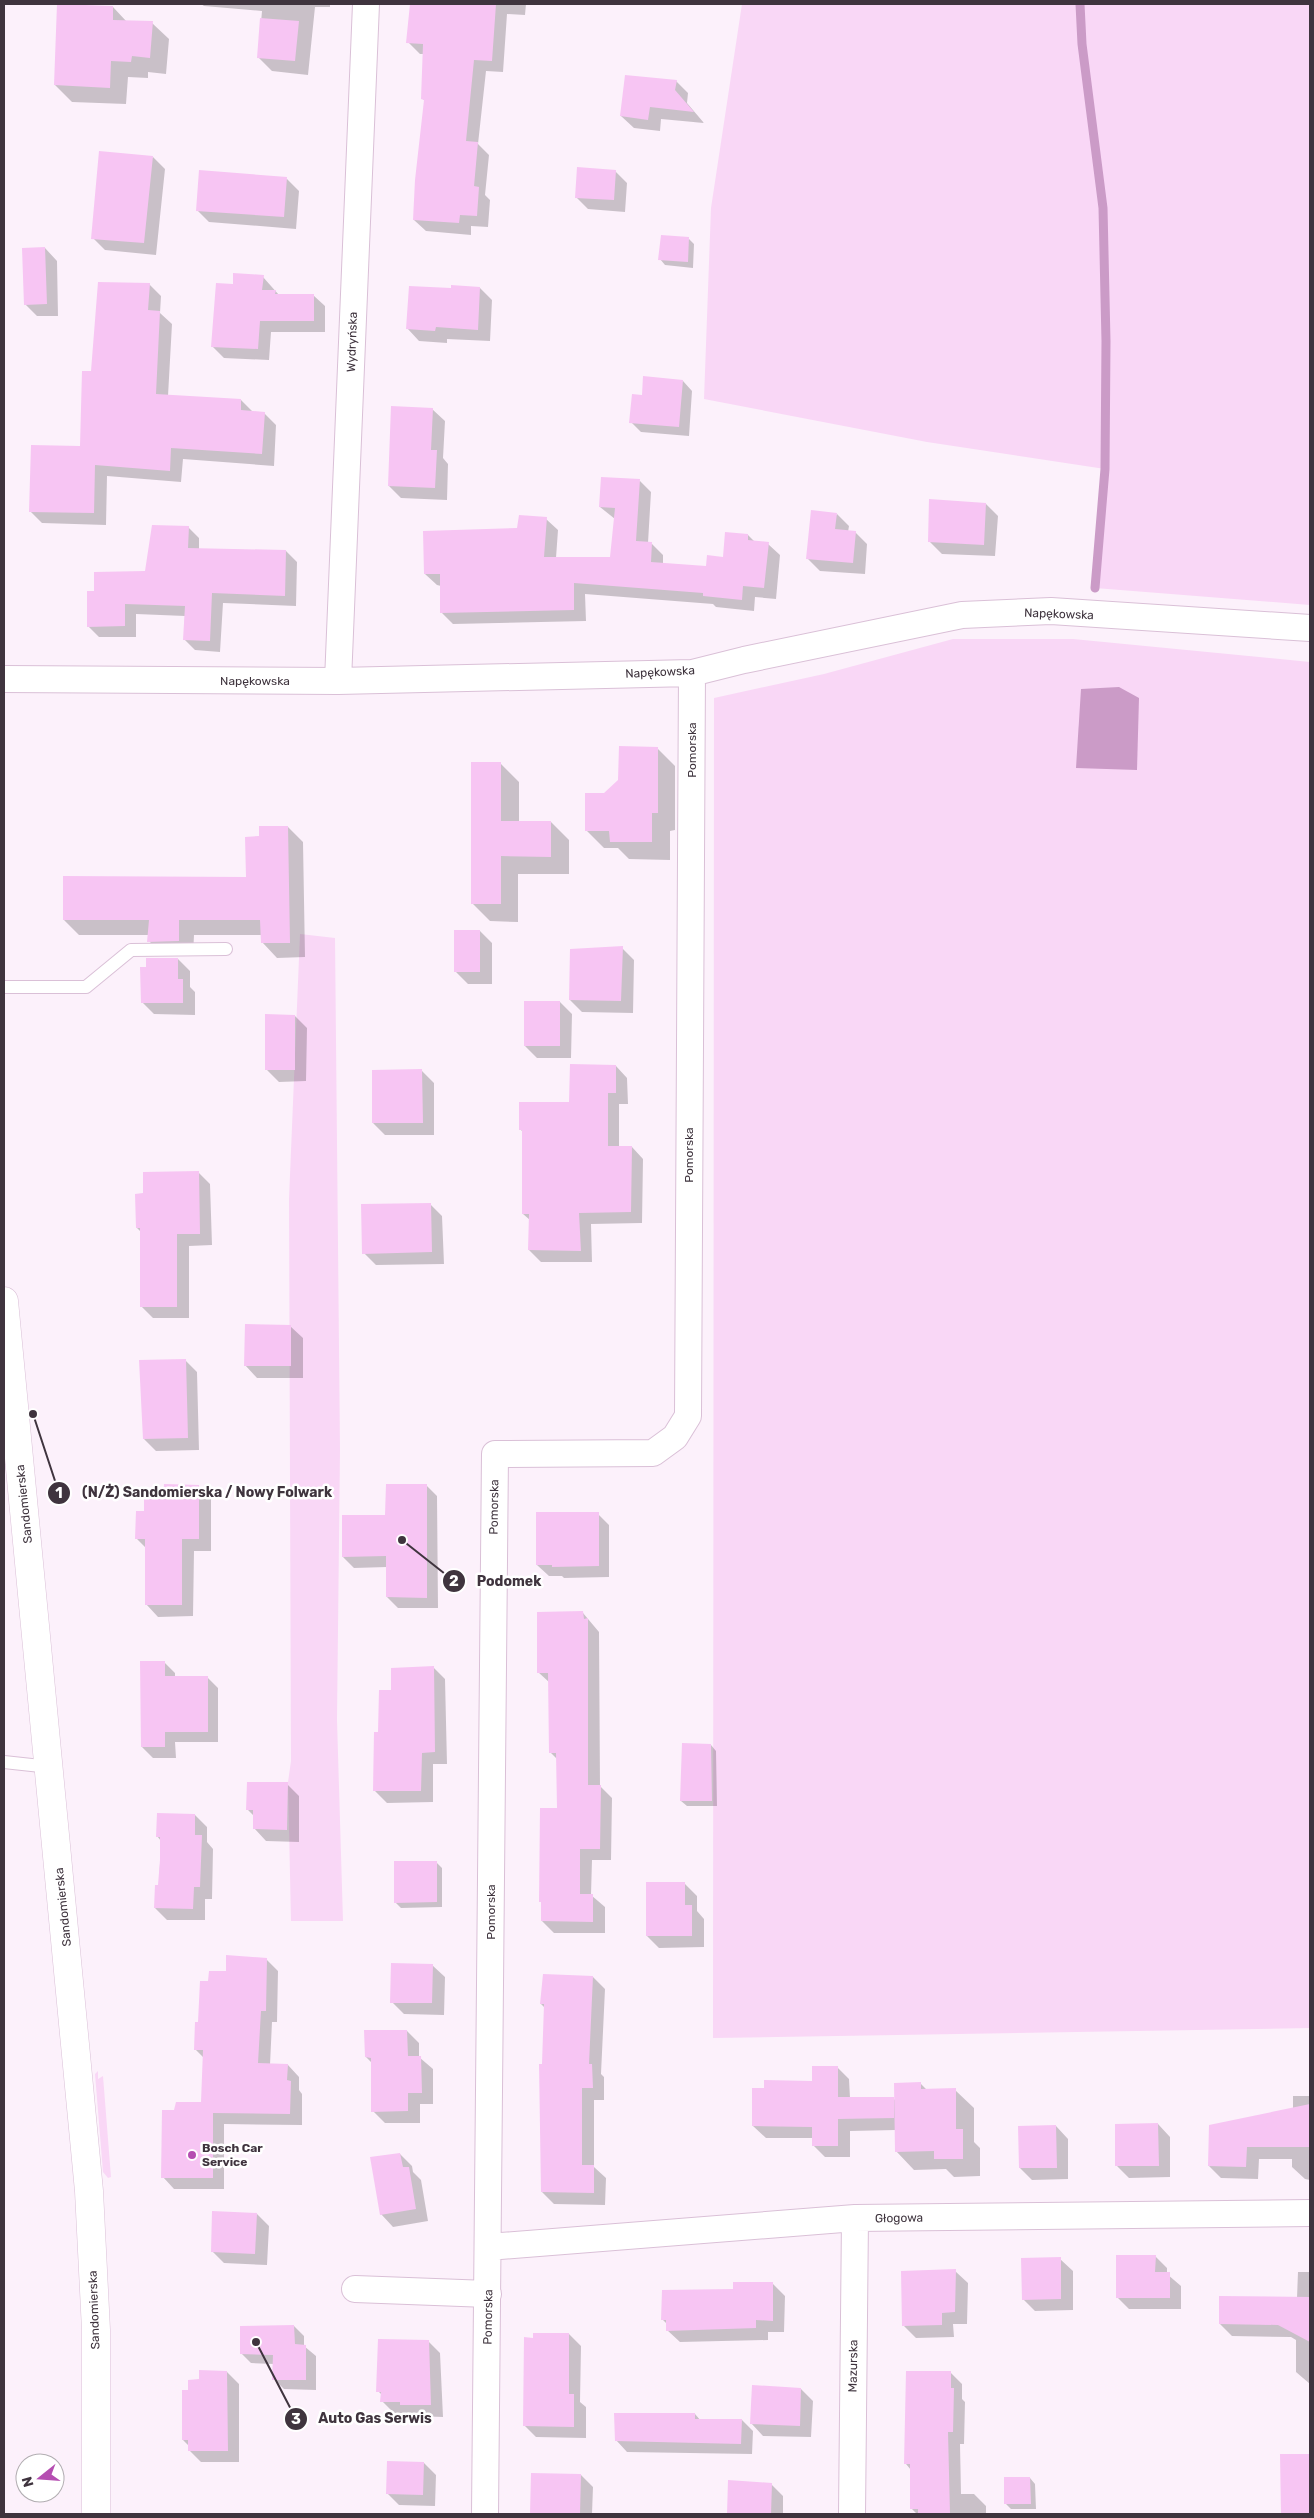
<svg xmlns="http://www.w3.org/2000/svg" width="1314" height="2518" font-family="Rubik,sans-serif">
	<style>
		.green { fill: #f9d7f6 }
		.water { fill: #cb9bc7 }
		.shadow { fill: #0003 }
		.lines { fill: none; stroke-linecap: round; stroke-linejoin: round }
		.stream { stroke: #cb9bc7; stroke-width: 9 }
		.building { fill: #f7c5f3 }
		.lane-casing { stroke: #dac0d7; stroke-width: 14 }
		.street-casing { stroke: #dac0d7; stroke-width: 28 }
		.secondary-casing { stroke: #dac0d7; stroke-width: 29 }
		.lane { stroke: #fff; stroke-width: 12 }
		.street { stroke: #fff; stroke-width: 26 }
		.secondary { stroke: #fff; stroke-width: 28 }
		.poi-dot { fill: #b54eb1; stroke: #fff; stroke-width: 2 }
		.labels { text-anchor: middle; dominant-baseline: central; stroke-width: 5; stroke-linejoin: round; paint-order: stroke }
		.street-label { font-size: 12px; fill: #3f343e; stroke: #fff }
		.poi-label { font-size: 12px; font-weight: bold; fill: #3f343e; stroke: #fff; text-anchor: start }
		.leader { fill: none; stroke: #3f343e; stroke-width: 2 }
		.callout-dot { fill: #3f343e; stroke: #fff; stroke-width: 2 }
		.mark-label { font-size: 15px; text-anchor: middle; font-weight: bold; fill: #fff }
		.callout-label { font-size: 14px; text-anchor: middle; font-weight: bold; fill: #3f343e; stroke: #fff; stroke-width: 5; stroke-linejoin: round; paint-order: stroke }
	</style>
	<rect width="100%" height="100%" fill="#fcf1fb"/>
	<!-- green -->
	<path class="green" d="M742,4H1310V605L1095,588L1105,469L927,442L704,399L711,208Z
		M953,639H1073L1310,662V2028L713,2038L714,698L824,674Z
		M300,934L335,938L340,1450L337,1720L343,1921H291L288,1782L291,1761L289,1199Z
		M98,2071V2079L103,2076L111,2177L108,2178L103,2172L95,2074Z"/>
	<!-- water -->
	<path class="water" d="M1119,687L1139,698L1137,770L1076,768L1081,689Z"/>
	<!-- shadow -->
	<path class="shadow" d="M201,4H330V7H315L308,75L272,71L258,57L262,11L204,6Z
		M411,4H526L525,15L507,14L503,72L486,71L478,144L489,155L485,195L490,200L488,227L471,226V235L426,231L414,220L425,101L423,99L424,54H420L408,42Z
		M113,7L127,22L152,23L169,39L166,74L148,72V78L128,77L126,104L72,102L55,85Z
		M676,81L688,93L687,103L704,123L661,119L660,131L634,128L621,116Z
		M153,157L165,169L156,255L105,250L93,238Z
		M615,171L627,183L625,212L588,209L576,197Z
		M287,179L299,191L296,229L209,222L197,210Z
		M689,239L694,244L693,268L665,265L660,259Z
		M45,248L57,261L58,316H37L25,304Z
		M263,277L279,295H313L325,306V332H271L269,360L224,358L212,346L234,285Z
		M149,284L161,296L160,313L172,324L168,396L241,400L253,412L264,413L276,425L274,466L183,459L181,482L107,476L106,525L42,523L30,511L81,447L92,372Z
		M480,288L492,300L490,341L447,339V343L419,341L407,328Z
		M683,381L692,391L689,436L641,432L631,422L643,396Z
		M432,409L445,421L443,458L448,464L447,500L401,498L389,486Z
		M640,481L651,492L648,543L652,544L663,555V564L707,568L724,558L748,535L755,542L768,544L780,555L776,599L755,597L754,611L716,607L713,604L585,594L586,621L453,624L442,613L441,586L437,585L425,574L518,529L546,519L558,530L556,558H611L615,519L600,507Z
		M986,504L998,516L995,556L942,554L930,542Z
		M837,514L849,526L848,532H855L867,544L865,574L820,571L808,559Z
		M188,527L199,538V549L286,551L297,562L296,606L223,603L220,652L195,650L184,639L185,616L136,614V637H99L88,626L95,592L146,572Z
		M657,748L675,766V830L670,831V860L629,859L618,848H604L586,830L605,794Z
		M501,764L519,782V822H551L569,840V874H518V922L490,921L472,903Z
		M288,827L303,842L305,957L277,958L262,942V935H194L193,956H164L149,941V935H79L64,920L247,878L260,838Z
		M480,931L492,943V984H468L456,972Z
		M622,948L634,960L633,1013L582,1012L570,1000Z
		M178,959L190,971V987L195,992V1015L154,1014L142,1002Z
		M560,1002L572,1014L571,1058H537L525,1046Z
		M295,1016L307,1028L306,1081L279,1082L267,1070Z
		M616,1066L627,1078L628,1104H619V1147H632L643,1159L642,1223L591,1224L592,1262H541L529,1250L530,1220L523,1214L524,1133L520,1129L571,1103Z
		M422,1071L434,1083V1135H385L373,1123Z
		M198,1172L210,1184L212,1245L189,1246V1318H153L141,1306V1232L137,1228L144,1195Z
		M430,1204L442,1216L444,1264L376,1265L364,1253Z
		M290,1326L303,1338V1378H257L245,1365Z
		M185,1360L197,1372L199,1450L156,1451L144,1439Z
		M426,1485L437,1496L438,1608H398L387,1597V1567L354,1568L343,1557L387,1517Z
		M198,1486L211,1498V1551H194L193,1616L158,1617L146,1604V1548L137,1539L145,1512Z
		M598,1514L609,1525V1577L564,1578L562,1576H549L537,1565Z
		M583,1613L599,1632L600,1786L612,1798L611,1860H592L591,1895L605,1907V1933H554L542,1921L558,1810V1760L550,1752V1683L538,1672Z
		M164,1662L175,1673V1678L207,1677L218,1688V1742H175L176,1758H153L142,1747Z
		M433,1667L445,1679L447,1764H433V1802L387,1803L375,1791L379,1733L392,1692Z
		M711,1745L716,1751L717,1806H687L681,1801V1776H683Z
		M287,1784L299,1796V1842L266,1841L254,1828L255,1817L248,1810Z
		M195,1815L207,1827V1842L213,1849L212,1899H205V1920H167L155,1908L159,1886L161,1841L157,1836Z
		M436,1862L442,1868V1907L401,1908L395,1902Z
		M685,1884L697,1896V1911L704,1919V1947L659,1948L647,1936Z
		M266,1959L278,1971L277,2022H272L270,2065H288L299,2077V2090L302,2094V2125L224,2124V2189H174L163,2177L175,2112L203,2103L204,2058L195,2049L210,1982Z
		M432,1965L445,1977L444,2015L404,2014L392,2002Z
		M593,1977L605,1989L601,2074L604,2077V2100H594V2167L606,2178L605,2205L554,2204L542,2192L545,2008L541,2004Z
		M407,2031L419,2043V2057L433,2069V2104H420V2123H385L373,2111L372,2063L366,2057Z
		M837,2067L849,2079L850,2098H893L896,2101L921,2084L927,2090H955L974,2108V2142L980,2148V2176L954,2177L946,2169L914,2170L896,2151V2130L850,2131V2157H825L813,2145V2138H766L753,2126Z
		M1293,2096H1310V2180L1305,2179L1292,2167V2159H1259L1258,2179L1221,2178L1209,2166L1293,2109Z
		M1158,2124L1170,2137V2177L1129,2178L1117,2166Z
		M1056,2126L1068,2139V2179L1032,2180L1020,2168Z
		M400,2154L412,2166L413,2172L421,2180L428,2221L393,2227L381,2214Z
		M257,2214L269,2226L267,2265L224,2263L212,2251Z
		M1155,2256L1167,2268V2274L1181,2286V2309H1129L1117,2297Z
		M1060,2259L1073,2271V2310L1035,2311L1023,2299Z
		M955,2271L968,2283L967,2324H953L954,2337L916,2338L904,2326Z
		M1298,2272H1310V2384L1296,2372V2340L1291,2337L1232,2336L1220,2324L1297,2298Z
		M773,2284L785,2296L784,2332H768V2340L680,2342L667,2330V2324L663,2320L734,2290Z
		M294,2326L304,2336V2346L316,2356V2390L284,2389L274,2379V2364L251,2363L241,2353Z
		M569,2334L581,2346L580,2402L586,2407V2438L536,2437L524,2425Z
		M428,2341L440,2353L443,2417L413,2416L410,2413H394L382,2401V2395L378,2391Z
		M227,2372L239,2384V2462H201L189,2450V2446L183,2440L189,2391L200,2381Z
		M950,2372L962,2384V2399L965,2402L964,2444H960L961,2494H974L986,2506V2514H917L911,2508V2470L906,2464Z
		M801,2389L813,2401L811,2437L763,2436L751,2423Z
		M695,2414L701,2421L742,2420L753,2431L752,2454L627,2452L616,2440Z
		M1282,2455H1310V2514H1282Z
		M424,2463L436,2475L435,2506L399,2505L387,2493Z
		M532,2474L581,2475L593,2487L592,2514H531Z
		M1030,2478L1035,2484L1036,2509H1011L1006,2504Z
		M729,2482L771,2484L783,2496V2514H728Z"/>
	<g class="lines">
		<!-- stream -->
		<path class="stream" d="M1080,4L1082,44L1103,208L1106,341L1105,469L1095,588"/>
	</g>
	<!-- building -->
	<path class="building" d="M57,4L113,6V20L153,21L150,58L132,56L131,62L111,61L110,88L54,85Z
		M410,4H496L492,61L474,60L466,141L478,142L474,186L479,187L477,216L460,215L459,223L413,220L415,180L424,100L421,99L423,44L406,43Z
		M260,18L299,21L295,61L257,58Z
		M625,75L677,80L675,90L694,112L650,107L648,120L620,116Z
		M99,151L153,156L144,243L91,239Z
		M577,167L616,170L614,200L575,198Z
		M199,170L287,177L284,217L196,211Z
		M661,235L689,237L688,262L658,260Z
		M45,247L47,304L24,305L22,248Z
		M233,273L264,275L262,290H276L275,294H314V321H260L258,349L211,347L216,283L233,284Z
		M98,282L150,283L148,310L160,311L156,394L241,399V410L265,412L262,454L171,448L170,471L95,465L94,513L29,512L31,445L80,446L82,371H91Z
		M451,285L480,287L478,330L436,327L435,331L406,329L409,286L451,288Z
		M643,376L683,380L679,427L629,423L632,394L642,395Z
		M391,406L433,408L431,450H437L435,488L388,486Z
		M601,477L640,479L636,541L652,542L651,562L706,566L707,555L723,557L725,532L748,534V540L769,542L764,588L743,586L742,600L703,596V593L574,583V610L440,613V574H424L423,531L517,528L519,515L547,517L544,557H610L615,508L599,507Z
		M929,499L986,503L984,545L928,542Z
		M811,510L837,513L835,529L856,531L853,563L806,559Z
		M152,525L189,526L188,548L286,550L285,596L212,593L210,641L183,640L185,606L125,604V626L87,627V591H94V572L145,571Z
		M619,746L658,747V813H652V842H610L609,831H585V793H604L618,780Z
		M471,762H501V821H551V857L501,856V904H471Z
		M259,826H288L290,943H261L260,920H179V941L147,942L149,920H63V876L246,877L245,837L259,836Z
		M454,930H480V972H454Z
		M623,946L621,1001L569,1000L570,949Z
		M146,958H178V979H183V1003H141L140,967H146Z
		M524,1001H560V1046H524Z
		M265,1014L295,1015V1070H265Z
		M570,1064L616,1065V1093H608V1146H632L631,1212L579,1213L581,1251L528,1250L529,1214H522V1130H519V1102H569Z
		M422,1069L423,1123H372V1070Z
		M199,1171L200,1234H177V1307H140V1228H136L135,1194L143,1193V1172Z
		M431,1203L432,1252L362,1254L361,1204Z
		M245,1324L291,1325V1366H244Z
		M186,1359L188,1438L143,1439L139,1360Z
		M164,1484L199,1485V1539H182V1605H145V1539H135L136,1511H144V1499H163Z
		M386,1484H427V1598L386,1597V1556L342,1557V1515H385Z
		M536,1512H599V1566L552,1567V1565H536Z
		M583,1611L584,1619L588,1618V1785H601L600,1849H580V1894H593V1922L541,1921V1902H539L540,1808H557L556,1753H549L548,1673H537V1612Z
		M140,1661H165V1676H208V1732H165V1747H141Z
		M434,1666L435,1752L422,1753L421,1791H373L374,1732H378L379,1690H391V1668Z
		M682,1743L711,1744L712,1801H680Z
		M247,1782H288L287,1830L253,1829V1810H246Z
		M157,1813L195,1814V1835H202L200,1887H194L193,1909L154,1908L155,1885H158L160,1860V1837H156Z
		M394,1861H437V1902L394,1903Z
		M646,1882H685V1905H692V1936H646Z
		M226,1955L267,1958L266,2011H261L258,2063L288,2064L287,2080L291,2081L290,2114L213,2113V2178H161L162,2110H174L176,2102H201L203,2050H194L195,2022H198L200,1981H208L209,1971H226Z
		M391,1963L433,1964L432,2003H390Z
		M543,1974L593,1976L589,2064H592L593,2088H582V2165H594V2193L541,2192L539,2064H542L544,2004H540Z
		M364,2030H407L408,2056H421L422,2093H408V2111L371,2112V2058L365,2057Z
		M812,2066H838V2097H894V2118L838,2119V2146H812V2127L752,2126V2088H764V2080L812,2081Z
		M921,2082V2089L956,2088V2129H963V2159H934V2151L895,2152L894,2083Z
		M1310,2104V2147H1247L1246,2167L1208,2166L1209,2125Z
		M1158,2123L1159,2166H1115V2124Z
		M1056,2125L1057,2168H1019L1018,2126Z
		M400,2153L403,2167H409L416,2209L380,2215L370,2157Z
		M212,2211L257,2213L255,2254L211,2252Z
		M1116,2255H1156L1155,2272H1170V2298H1116Z
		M1061,2257V2299L1022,2300L1021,2258Z
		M956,2269L955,2312L942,2313V2325L902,2326L901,2271Z
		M733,2282H773V2321L756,2320V2328L666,2331V2320H661L662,2290L733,2289Z
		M1219,2296L1310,2297V2342L1278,2325L1219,2324Z
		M294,2325L295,2344L306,2345V2380H272L273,2355L240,2354V2326Z
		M533,2333H569V2394H574V2427L523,2426L524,2337L533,2338Z
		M378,2339L429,2340L431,2405H400V2402H380L381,2392H376Z
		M199,2370L227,2371L228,2451H188V2440H182V2390H188V2380L199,2379Z
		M906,2371H951V2388H954L953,2432H948L950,2514H918V2509H910V2464H904Z
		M752,2385L801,2388L800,2426L750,2424Z
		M614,2413H695V2419H742L741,2444L615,2441Z
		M1280,2454H1310V2514H1281Z
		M387,2461L424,2462L423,2495L386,2494Z
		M531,2473L581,2474L580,2514H530Z
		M1004,2477H1030L1031,2504H1004Z
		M728,2480L772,2483L771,2514H727Z"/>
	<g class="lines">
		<!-- lane casing -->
		<g class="lane-casing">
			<path id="lane" d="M4,987H86L131,950L226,949
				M4,1762L50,1767"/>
		</g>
		<!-- street casing -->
		<g class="street-casing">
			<path id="street" d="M4,679L338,681L692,673L744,660L962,615L1051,611L1310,628
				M338,681L366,4
				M488,2247L855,2218L1310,2213
				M355,2289L488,2294
				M485,2514L495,1454L653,1453L675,1437L688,1416L692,673
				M852,2514L855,2218"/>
		</g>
		<!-- secondary casing -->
		<g class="secondary-casing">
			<path id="secondary" d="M4,1301L89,2191L96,2330V2514"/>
		</g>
		<!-- lane -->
		<use href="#lane" class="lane"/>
		<!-- street -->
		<use href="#street" class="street"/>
		<!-- secondary -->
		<use href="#secondary" class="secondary"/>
	</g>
	<!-- markers -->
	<circle class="poi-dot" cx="192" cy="2155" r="5"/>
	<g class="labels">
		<!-- street labels -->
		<g class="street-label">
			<text transform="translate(352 342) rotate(-88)">Wydryńska</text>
			<text transform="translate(1059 614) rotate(2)">Napękowska</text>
			<text transform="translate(660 672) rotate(-3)">Napękowska</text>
			<text x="255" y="681">Napękowska</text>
			<text transform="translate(692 750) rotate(-90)">Pomorska</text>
			<text transform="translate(689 1155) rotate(-90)">Pomorska</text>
			<text transform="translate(24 1504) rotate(-96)">Sandomierska</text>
			<text transform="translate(494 1507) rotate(-89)">Pomorska</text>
			<text transform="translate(63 1907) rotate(-96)">Sandomierska</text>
			<text transform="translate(491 1912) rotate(-90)">Pomorska</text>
			<text transform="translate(899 2218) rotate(-1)">Głogowa</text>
			<text transform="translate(94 2310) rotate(-92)">Sandomierska</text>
			<text transform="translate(488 2317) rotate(-89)">Pomorska</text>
			<text transform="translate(853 2366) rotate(-89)">Mazurska</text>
		</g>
		<!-- poi labels -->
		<g class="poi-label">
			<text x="202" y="2148">Bosch Car<tspan x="202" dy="14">Service</tspan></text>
		</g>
	</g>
	<!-- callouts -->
	<path class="leader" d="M33 1414L59 1493M402 1540L454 1581M256 2342L296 2419"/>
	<g class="callout-dot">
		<circle cx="33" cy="1414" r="5"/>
		<circle cx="402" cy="1540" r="5"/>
		<circle cx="256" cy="2342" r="5"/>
		<circle cx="59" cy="1493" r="12"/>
		<circle cx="454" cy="1581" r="12"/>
		<circle cx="296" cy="2419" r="12"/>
	</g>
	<g class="mark-label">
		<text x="59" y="1498">1</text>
		<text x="454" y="1586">2</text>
		<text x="296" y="2424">3</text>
	</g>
	<g class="callout-label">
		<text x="207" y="1497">(N/Ż) Sandomierska / Nowy Folwark</text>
		<text x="509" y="1586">Podomek</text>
		<text x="375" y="2423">Auto Gas Serwis</text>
	</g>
	<!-- border -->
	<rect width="1314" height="2518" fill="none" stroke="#3f343e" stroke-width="10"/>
	<!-- north arrow -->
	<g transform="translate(40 2478) rotate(253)"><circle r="24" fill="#ffffff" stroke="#b2aeb2"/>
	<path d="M0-4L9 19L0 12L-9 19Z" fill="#b54eb1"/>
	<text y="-8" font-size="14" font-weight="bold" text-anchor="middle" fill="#3f343e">N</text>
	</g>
</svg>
